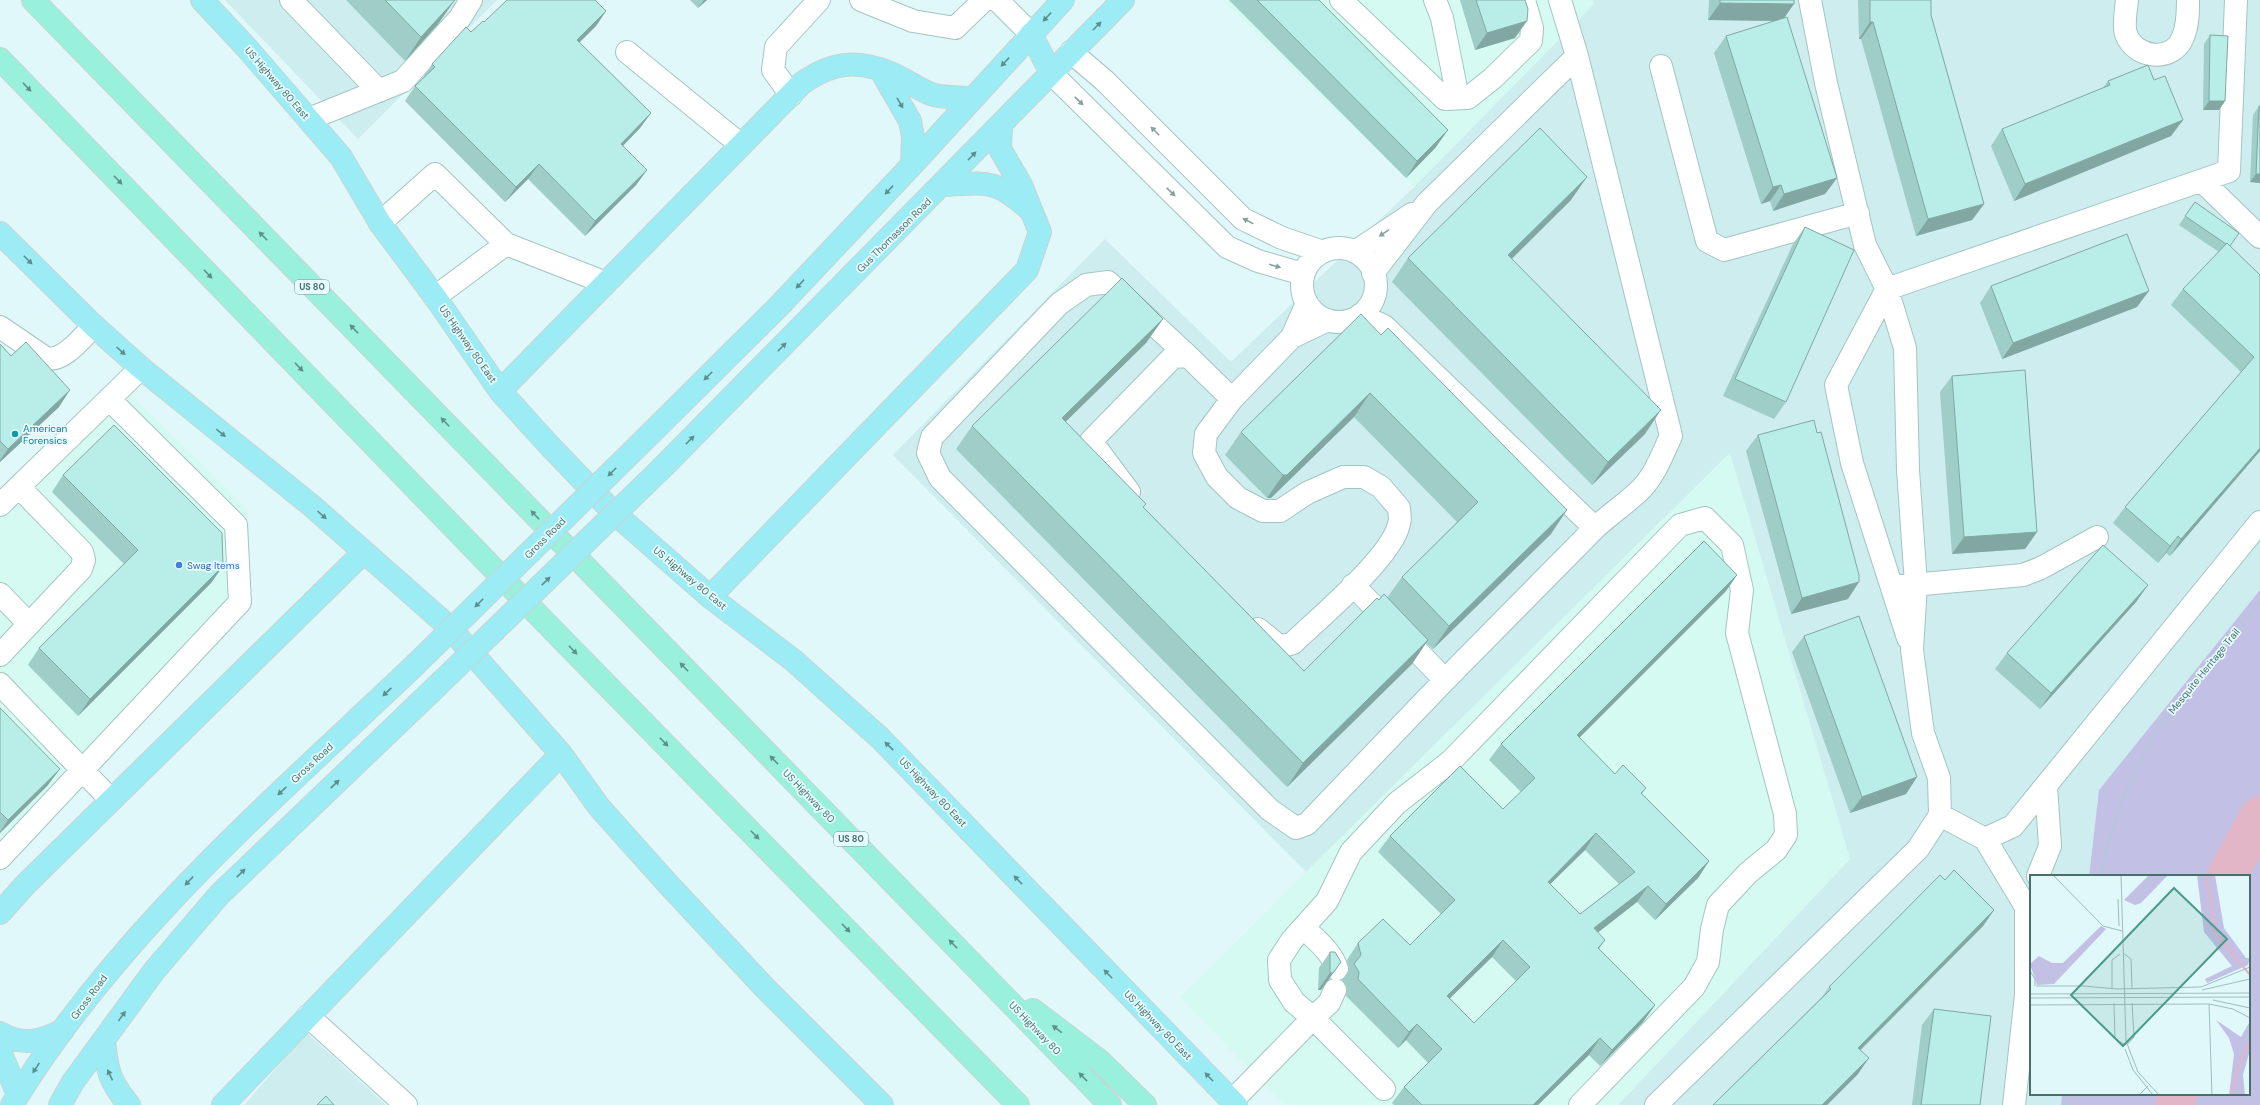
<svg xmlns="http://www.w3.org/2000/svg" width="2260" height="1105" font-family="'DM Sans',sans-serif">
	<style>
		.residential { fill: #cdedee }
		.commercial { fill: #d4faf2 }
		.green { fill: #c3c0e6 }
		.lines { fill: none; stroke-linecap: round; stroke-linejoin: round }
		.river { stroke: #e2b6c7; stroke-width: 40 }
		.minor-casing { stroke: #a3c5c2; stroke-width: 24 }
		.major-casing { stroke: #c8d4d2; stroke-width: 24 }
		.highway-casing { stroke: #c8d4d2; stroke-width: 24 }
		.path { stroke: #9dd2cb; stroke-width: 2.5; stroke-dasharray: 1 3; stroke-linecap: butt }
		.minor { stroke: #fff; stroke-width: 22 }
		.major { stroke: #9cecf6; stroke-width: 22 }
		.highway { stroke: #9af1db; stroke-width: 22 }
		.major-bridge-casing { stroke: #c8d4d2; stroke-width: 24; stroke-linecap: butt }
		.major-bridge { stroke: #9cecf6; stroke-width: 22 }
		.wall { fill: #9fcdc8; fill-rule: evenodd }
		.shaded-wall { fill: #82a7a2 }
		.building { fill: #b9eee8; stroke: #82a7a2; fill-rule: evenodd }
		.oneway { fill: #5e8e8c }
		.oneway2 { fill: #5d9086 }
		.oneway3 { fill: #89a19e }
		.culture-dot { fill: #0f9aa8; stroke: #e6fcfe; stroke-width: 1.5 }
		.shop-dot { fill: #3f7fe0; stroke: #e6fcfe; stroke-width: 1.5 }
		.labels { text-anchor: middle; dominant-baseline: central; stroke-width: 3.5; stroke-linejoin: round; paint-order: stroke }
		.shield { fill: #e6fcfe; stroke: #789996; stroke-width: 1 }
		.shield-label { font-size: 9px; font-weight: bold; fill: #496f69 }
		.street-label { font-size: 10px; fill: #496f69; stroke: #e6fcfe }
		.culture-label { font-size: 10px; fill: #0d838f; stroke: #e6fcfe; text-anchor: start }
		.shop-label { font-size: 10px; fill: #366cbe; stroke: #e6fcfe; text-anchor: start }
		.inset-river { fill: none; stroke: #e2b6c7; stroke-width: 2 }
		.inset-road { fill: none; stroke: #9fbdbc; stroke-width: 1 }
		.view { fill: #4a9b86; fill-opacity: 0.15; stroke: #4a9b86; stroke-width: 2 }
		.inset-edge { fill: none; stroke: #496f69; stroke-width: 2 }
	</style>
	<rect width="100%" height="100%" fill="#e0f8fa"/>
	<!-- residential -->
	<path class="residential" d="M225,0H497L358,139Z
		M1593,0H2260V590L2099,790L2089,876H2031V1094H2062L2061,1105H1618L1850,859L1729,454L1306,872L893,455L1105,239L1231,362L1414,187L1593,4Z
		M307,1033L386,1105H244Z"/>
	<!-- commercial -->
	<path class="commercial" d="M1223,0H1593L1594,4L1414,187Z
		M114,378L248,510L250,608L0,872V489Z
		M1730,453L1850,859L1618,1105H1284L1180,997Z"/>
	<!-- green -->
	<path class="green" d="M2260,590V1105H2061L2062,1094H2249V876H2089L2099,790Z"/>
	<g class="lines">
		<!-- river -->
		<path class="river" d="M2227,876L2260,816
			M2175,1105L2177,1094"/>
		<!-- minor casing -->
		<g class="minor-casing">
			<path id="minor" d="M291,0L379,91
				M861,0L913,21L955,28L984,0
				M997,0L1031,34
				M1341,0L1445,99L1468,98L1493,78L1531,41L1532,28L1524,0
				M1435,0L1442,18L1458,98
				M2127,0C2126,10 2123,25 2126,34C2135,59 2173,63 2183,37C2188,25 2188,12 2188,0
				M627,52L741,145
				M1071,52L1105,81L1243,219L1282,238L1323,252
				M1661,66L1707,241L1724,250L1858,213
				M1051,73L1227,247L1258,261L1303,274
				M791,95L773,70L776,47L819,0
				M309,119L403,81L460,18L471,0
				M2202,181L2260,237
				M380,223L435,174L506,244
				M1302 285a37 37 0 1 1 74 0a37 37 0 1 1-74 0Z
				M1355,252L1412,214
				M1373,273L1427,203L1577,56L1560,0
				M435,297L506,244L606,283
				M1307,303L1292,337L1328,320
				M1360,315L1384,326L1595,528C1609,515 1624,505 1638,492C1654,478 1662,455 1671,436L1577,56
				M0,327L47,359C66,360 81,338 94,326
				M1188,356L1108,282L1086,285L1059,304L932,437L928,453L940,478L1270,810L1296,828L1307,824L1445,680L1353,585
				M1129,492L1091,441L1173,357L1188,356L1232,399
				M0,505L141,368
				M1901,586L2023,575L2041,568L2097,537
				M0,594L29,624
				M1258,629L1280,647L1293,643C1319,618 1392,557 1399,524C1401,519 1399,513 1399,508L1381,487L1364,477H1343L1307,493L1280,511H1263L1238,498L1217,477L1204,453L1206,434L1232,399L1292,337
				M1908,638L1852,463L1836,385L1887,289L2229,171L2236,0
				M0,655L81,569L84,560L82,552L19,487
				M1445,680L1595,528
				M0,684L111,800
				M1940,815L1985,839L2013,826L2260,522
				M1985,839L2026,907V995L2014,1105
				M0,858L240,602L236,525L109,399
				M2038,876L2050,846L2046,786
				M1304,928C1316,940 1332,952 1337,969
				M1335,990L1329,1003L1313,1018L1384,1089
				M308,1016L406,1105
				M1232,1101L1313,1018L1294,1002L1280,980L1279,960L1292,940L1327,901L1351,852L1397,803L1451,761L1680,525L1705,518L1732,545L1742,590L1737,633L1785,814L1786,835L1776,850L1748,873L1718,905L1712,929L1708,962L1694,987L1580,1105
				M1656,1105L1918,849L1940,815L1939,778L1923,733L1912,650L1916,584L1908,470L1905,348L1887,289L1865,245L1826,83L1810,0"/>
		</g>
		<!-- major casing -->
		<g class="major-casing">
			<path id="major" d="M202,0L246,47L341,157L380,223L435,297L500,391L547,443L613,512L710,597L793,660L880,738L1236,1105
				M1031,34L1051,73
				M880,69L910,121L913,137L912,165
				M943,185C986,183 995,178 1029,209
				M0,233L94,326L141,368L312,506L448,626L561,754L599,807L667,883L765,988L882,1105
				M500,391L801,84C834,60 861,59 899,77C911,83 921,91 934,95C946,98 959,97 971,98
				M639,445L779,306L912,165L1063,0
				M663,467L1123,0
				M710,597L1027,270L1040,232L1021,185L1000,149L1001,126
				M0,913L25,885L363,553
				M0,1033C22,1046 41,1042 63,1030
				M104,1040C107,1070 109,1081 129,1105
				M0,1051L18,1095
				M12,1105C116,934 271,802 415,665
				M60,1105L73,1082L154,971L219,895L437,686
				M223,1105L561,754"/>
		</g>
		<!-- highway casing -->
		<g class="highway-casing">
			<path id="highway" d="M33,0L1110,1105
				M0,59L545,622L1018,1105
				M1033,1010L1100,1061L1145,1105"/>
		</g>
		<!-- path -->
		<path class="path" d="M2100,876C2110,831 2127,783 2150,743C2181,692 2222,648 2260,602
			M2066,1105L2067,1094"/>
		<!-- minor -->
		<use href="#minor" class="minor"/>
		<!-- major -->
		<use href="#major" class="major"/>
		<!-- highway -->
		<use href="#highway" class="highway"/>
		<!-- major-bridge casing -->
		<g class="major-bridge-casing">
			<path id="major-bridge" d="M415,665L639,445
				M437,686L663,467"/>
		</g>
		<!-- major-bridge -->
		<use href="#major-bridge" class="major-bridge"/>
	</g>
	<!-- wall -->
	<path class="wall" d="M346,0H454L438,24L405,61Z
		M690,0H707L698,8Z
		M1229,0H1319L1436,147L1406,178Z
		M1460,0H1525L1515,38L1475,50Z
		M1709,0H1794L1784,18L1837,178L1825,194L1773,211L1770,201L1761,204L1714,53L1726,36L1776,21L1708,20Z
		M1858,0H1931V15L1984,204L1972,220L1916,236L1861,39H1859Z
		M606,11L596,26L579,42L651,113L640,128L623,146L647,170L636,185L585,236L528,179L505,202L405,101L415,86L422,79L432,64L471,32L484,22Z
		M2210,35L2225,101L2219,110H2203L2204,44Z
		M2154,80L2183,120L2171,136L2014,201L1991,146L2002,129L2103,88L2108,81Z
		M2259,106L2260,183L2250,182L2253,115Z
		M1571,200L1512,259L1645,434L1592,485L1392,282L1408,258Z
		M2195,202L2230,246L2260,275V451L2170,556L2166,553L2158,563L2113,523L2125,507L2241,372L2171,305L2183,289L2219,252L2179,225Z
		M1805,227L1786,402L1774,419L1723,396L1793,244Z
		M1991,286L2137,307L2002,359L1980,303Z
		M1361,314L1551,534L1433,649L1426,643L1412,664L1287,787L956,449L972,426L1163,319L1146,343L1065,422L1146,504L1143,507L1304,671L1379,600L1387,598L1402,577L1457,522L1354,417L1271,498H1267L1225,455L1241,432Z
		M0,344L59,407L0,462Z
		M1952,376L2037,532L2025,549L1952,554L1940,392Z
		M1758,435L1848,599L1791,614L1746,451Z
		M63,475L223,566L211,583L78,716L28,665L39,648L124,564L52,492Z
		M1737,575L1726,591L1579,738L1615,774L1646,788L1642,794L1709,861L1698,878L1655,920L1637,902L1598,932L1599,949L1655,1005L1643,1022L1600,1066L1589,1055L1538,1105H1394L1392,1103L1404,1087L1428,1063L1406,1040L1398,1048L1346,996L1347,988L1342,980L1349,970L1347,960L1358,943L1410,945L1441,914L1378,852L1390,836L1503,809L1521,792L1489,760L1501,744ZM1585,850L1619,884L1580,914L1550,884ZM1492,957L1516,981L1474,1023L1450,998Z
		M2148,585L2136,602L2040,709L1995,669L2007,653Z
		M1804,636L1917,777L1906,794L1850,813L1792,652Z
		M0,708L48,785L0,833Z
		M1945,880L1994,910L1983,926L1861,1050L1858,1074L1827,1105H1713L1822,997L1829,987Z
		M1330,952L1341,962L1321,990H1318L1319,968Z
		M1934,1009L1980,1105H1912L1922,1025Z"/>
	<!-- shaded-wall -->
	<path class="shaded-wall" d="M455,0L438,24L405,61L421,37Z
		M704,0H707L698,8Z
		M1720,3L1794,4L1782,21L1708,20Z
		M606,11L596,26L567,55L577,40Z
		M1527,21L1515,38L1475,50L1487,33Z
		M1870,22H1873L1861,39H1859Z
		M2209,101H2225L2219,110H2203Z
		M651,113L640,128L610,159L621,144Z
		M2183,120L2171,136L2014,201L2025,184Z
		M1448,130L1436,147L1406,178L1417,161Z
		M539,164L528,179L505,202L516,187Z
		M647,170L636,185L585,236L595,221Z
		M2256,174H2260V183L2250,182Z
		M1587,177L1571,200L1492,278L1508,255Z
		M1837,178L1825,194L1773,211L1784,194Z
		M1781,185L1770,201L1761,204L1773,187Z
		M1984,204L1972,220L1916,236L1928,219Z
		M2149,291L2137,307L2002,359L2013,343Z
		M1163,319L1146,343L1045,442L1062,418Z
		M70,390L59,407L0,462V460L8,449Z
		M1370,393L1354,417L1271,498H1267L1283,475Z
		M1661,410L1645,434L1592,485L1608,462Z
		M2260,448V451L2170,556L2181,539Z
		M1567,510L1551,534L1433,649L1449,626Z
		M2037,532L2025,549L1952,554L1964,537Z
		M2178,536L2166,553L2158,563L2170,546Z
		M223,566L211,583L78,716L90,699Z
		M1737,575L1726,591L1565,752L1577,735Z
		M1859,582L1848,599L1791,614L1802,598Z
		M2148,585L2136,602L2040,709L2051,693Z
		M1428,640L1412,664L1287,787L1303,763Z
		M60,769L48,785L0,833V832L8,820Z
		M1917,777L1906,794L1850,813L1862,797Z
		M1596,833L1585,850L1536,898L1548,882Z
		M1709,861L1698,878L1655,920L1666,904Z
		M1648,886L1637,902L1582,945L1594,928Z
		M1994,910L1983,926L1847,1063L1858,1048Z
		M1503,940L1492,957L1436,1012L1447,996Z
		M1605,940L1594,956L1598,948Z
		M1341,962L1321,990H1318L1330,973Z
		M1655,1005L1643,1022L1600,1066L1612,1050Z
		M1417,1024L1406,1040L1398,1048L1409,1032Z
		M1600,1038L1589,1055L1538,1105H1533Z
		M1869,1058L1858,1074L1827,1105H1822Z"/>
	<!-- building -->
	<path class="building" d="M385,0H455L421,37Z
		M507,0H595L606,11L577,40L651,113L621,144L647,170L595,221L539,164L516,187L415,86L435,67L432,64L466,27L471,32L483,21L484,22Z
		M1257,0H1319L1448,130L1417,161Z
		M1476,0H1525L1528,9L1527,21L1487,33Z
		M1720,0H1794V4L1720,3Z
		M1870,0H1931V15L1984,204L1928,219L1873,22H1870Z
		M1787,17L1837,178L1784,194L1781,185L1773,187L1726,36Z
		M2210,35L2228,36L2225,101H2209Z
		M2148,65L2154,80L2165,76L2183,120L2025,184L2002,129L2110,85L2108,81Z
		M2259,106H2260V174H2256Z
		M1540,128L1587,177L1508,255L1661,410L1608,462L1408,258Z
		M2195,202L2239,233L2230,246L2227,243L2226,244L2185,216Z
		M1805,227L1854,250L1786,402L1735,379Z
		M2127,234L2149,291L2013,343L1991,286Z
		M2227,243L2260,275V448L2181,539L2178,536L2170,546L2125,507L2254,357L2183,289Z
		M1122,278L1163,319L1062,418L1146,504L1143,507L1304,671L1377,598L1379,600L1384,594L1428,640L1303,763L972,426Z
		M1361,314L1381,335L1388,328L1567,510L1449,626L1402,577L1478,502L1370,393L1287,475H1283L1241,432Z
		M26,342L70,390L8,449L0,441V344L11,356Z
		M2025,370L2037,532L1964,537L1952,376Z
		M1814,420L1817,433L1821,432L1859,575V582L1802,598L1758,435Z
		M114,425L222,533L223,566L90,699L39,648L138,550L63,475Z
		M1704,541L1737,575L1577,735L1615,774L1623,765L1646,788L1641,793L1709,861L1666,904L1648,886L1594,928L1605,940L1598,948L1655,1005L1612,1050L1600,1038L1533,1105H1422L1404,1087L1442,1049L1417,1024L1409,1032L1358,979L1359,972L1354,964L1361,955L1358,943L1383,919L1410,945L1455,900L1390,836L1460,766L1503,809L1535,778L1501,744ZM1596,833L1635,872L1580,914L1548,882ZM1503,940L1530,967L1474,1023L1447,996Z
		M2103,545L2148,585L2051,693L2007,653Z
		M1859,616L1917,777L1862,797L1804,636Z
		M0,708L60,769L8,820L0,812Z
		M1954,870L1994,910L1858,1048L1869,1058L1822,1105H1713L1831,989L1829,987L1940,875L1945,880Z
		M1330,952H1335L1341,962L1333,973H1330Z
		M1934,1009L1991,1016L1980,1105H1921Z
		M326,1096L334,1105H317Z"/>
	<!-- one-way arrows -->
	<defs><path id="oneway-solid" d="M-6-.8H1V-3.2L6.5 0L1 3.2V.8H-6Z"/></defs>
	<g class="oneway">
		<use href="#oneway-solid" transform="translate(1047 17) rotate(133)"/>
		<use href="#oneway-solid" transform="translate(1097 26) rotate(-45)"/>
		<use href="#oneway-solid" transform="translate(1005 62) rotate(133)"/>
		<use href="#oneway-solid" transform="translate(900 103) rotate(60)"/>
		<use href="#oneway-solid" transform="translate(972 156) rotate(-46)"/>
		<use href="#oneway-solid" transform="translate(889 190) rotate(133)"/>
		<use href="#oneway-solid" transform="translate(28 260) rotate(45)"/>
		<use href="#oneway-solid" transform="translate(800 284) rotate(133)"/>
		<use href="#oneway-solid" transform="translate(782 347) rotate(-45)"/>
		<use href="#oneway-solid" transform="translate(121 351) rotate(42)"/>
		<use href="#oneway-solid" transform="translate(708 376) rotate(135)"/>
		<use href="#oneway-solid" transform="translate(221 433) rotate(39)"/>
		<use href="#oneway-solid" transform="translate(690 440) rotate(-45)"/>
		<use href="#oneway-solid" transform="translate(612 472) rotate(135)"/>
		<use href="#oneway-solid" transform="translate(322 515) rotate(42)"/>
		<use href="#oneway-solid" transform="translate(546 581) rotate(-44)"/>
		<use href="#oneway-solid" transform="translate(479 603) rotate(135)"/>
		<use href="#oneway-solid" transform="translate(387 692) rotate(137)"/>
		<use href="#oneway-solid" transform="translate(889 746) rotate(-136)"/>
		<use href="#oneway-solid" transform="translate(335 784) rotate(-44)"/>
		<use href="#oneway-solid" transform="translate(282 791) rotate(137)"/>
		<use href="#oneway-solid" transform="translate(241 873) rotate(-44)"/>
		<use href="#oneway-solid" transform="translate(1018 880) rotate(-134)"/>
		<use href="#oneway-solid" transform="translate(189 881) rotate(133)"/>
		<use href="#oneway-solid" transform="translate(1108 974) rotate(-134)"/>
		<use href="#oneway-solid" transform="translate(122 1016) rotate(-54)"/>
		<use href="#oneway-solid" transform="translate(36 1068) rotate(124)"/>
		<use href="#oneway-solid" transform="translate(110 1075) rotate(-115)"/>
		<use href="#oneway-solid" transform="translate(1209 1077) rotate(-134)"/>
	</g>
	<g class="oneway2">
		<use href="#oneway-solid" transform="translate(27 87) rotate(46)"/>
		<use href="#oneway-solid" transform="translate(118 180) rotate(46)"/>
		<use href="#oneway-solid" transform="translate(263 236) rotate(-134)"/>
		<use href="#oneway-solid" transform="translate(208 274) rotate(46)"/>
		<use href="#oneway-solid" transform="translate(354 329) rotate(-134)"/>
		<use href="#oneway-solid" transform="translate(299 367) rotate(46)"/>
		<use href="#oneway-solid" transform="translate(445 422) rotate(-134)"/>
		<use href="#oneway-solid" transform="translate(535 515) rotate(-134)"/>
		<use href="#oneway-solid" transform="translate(573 650) rotate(46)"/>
		<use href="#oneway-solid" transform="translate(684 667) rotate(-134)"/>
		<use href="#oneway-solid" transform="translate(664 742) rotate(46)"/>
		<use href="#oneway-solid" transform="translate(774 760) rotate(-134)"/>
		<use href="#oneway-solid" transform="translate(755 835) rotate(46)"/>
		<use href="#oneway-solid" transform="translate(846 928) rotate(46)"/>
		<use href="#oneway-solid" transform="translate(953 944) rotate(-134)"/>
		<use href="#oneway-solid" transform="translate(1057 1029) rotate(-143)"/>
		<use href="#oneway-solid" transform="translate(1083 1077) rotate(-134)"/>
	</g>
	<g class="oneway3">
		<use href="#oneway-solid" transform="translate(1079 101) rotate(44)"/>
		<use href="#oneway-solid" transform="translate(1155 131) rotate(-135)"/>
		<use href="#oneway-solid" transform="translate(1171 192) rotate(44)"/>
		<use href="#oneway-solid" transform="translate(1248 221) rotate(-152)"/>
		<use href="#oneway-solid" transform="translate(1384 233) rotate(146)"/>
		<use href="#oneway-solid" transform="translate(1275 266) rotate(16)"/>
	</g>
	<!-- markers -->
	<circle class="culture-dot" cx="15" cy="434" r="4"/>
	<circle class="shop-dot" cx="179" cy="565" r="4"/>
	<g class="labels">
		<!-- shield labels -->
		<g class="shield">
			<rect x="295" y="280" width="34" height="14" rx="3"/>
			<rect x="834" y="832" width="34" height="14" rx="3"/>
		</g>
		<g class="shield-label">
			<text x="312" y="287">US 80</text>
			<text x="851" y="839">US 80</text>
		</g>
		<!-- street labels -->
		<g class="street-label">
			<text transform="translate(277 83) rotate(49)">US Highway 80 East</text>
			<text transform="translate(894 235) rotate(-45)">Gus Thomasson Road</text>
			<text transform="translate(468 344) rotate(55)">US Highway 80 East</text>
			<text transform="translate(545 538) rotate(-45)">Gross Road</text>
			<text transform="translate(690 578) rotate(40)">US Highway 80 East</text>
			<text transform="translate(2204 671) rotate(-51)">Mesquite Heritage Trail</text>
			<text transform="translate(312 763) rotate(-43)">Gross Road</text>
			<text transform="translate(933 792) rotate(46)">US Highway 80 East</text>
			<text transform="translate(809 796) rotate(46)">US Highway 80</text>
			<text transform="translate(89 997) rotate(-53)">Gross Road</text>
			<text transform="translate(1158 1025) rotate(46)">US Highway 80 East</text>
			<text transform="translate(1035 1028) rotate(46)">US Highway 80</text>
		</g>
		<!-- culture labels -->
		<g class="culture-label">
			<text x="23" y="428">American<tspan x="23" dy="12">Forensics</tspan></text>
		</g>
		<!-- shop labels -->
		<g class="shop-label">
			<text x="187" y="565">Swag Items</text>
		</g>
	</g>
	<!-- overview -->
	<g transform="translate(2030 875)">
		<rect width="220" height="220" fill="#e0f8fa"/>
		<path d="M119,0H138L111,28L105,30L94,25ZM167,0H185L194,53L216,83H220L218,90L177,108L175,104L202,91L174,57ZM71,51L76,54L24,109L7,110L0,89L9,81L22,88H33ZM186,145L211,162L220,146V175L213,200L215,220H199L204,179L199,163Z" fill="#c3c0e6"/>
		<path class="inset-river" d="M176,0L185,57L220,100M201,220L207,195L220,164"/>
		<path class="inset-road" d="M23,0L73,51L92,56M91,0L96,166L108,197L129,220M88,24L89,51M93,78L101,84L102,114M0,96L5,104V111M6,111H54L87,114L171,112L220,92M82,114V85L90,79M172,115L220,104M0,119L220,118M0,123L220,122M183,125L220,133M84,128L85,164L94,169M179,129L182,220M0,130L179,129L203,134L220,143M97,170L104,162L102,128M95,174L103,195L123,220M109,220L118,211"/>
		<path class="view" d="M144,13L197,64L93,171L41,120Z"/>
		<rect width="220" height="220" class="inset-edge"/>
	</g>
</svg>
